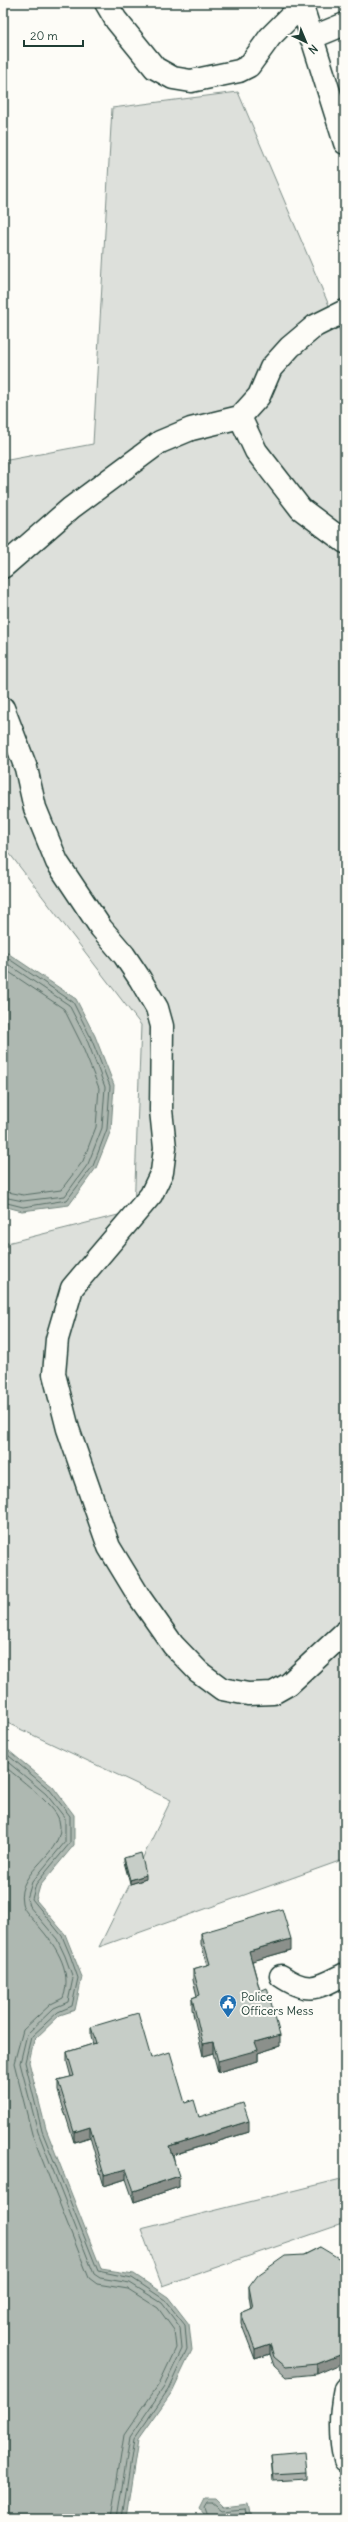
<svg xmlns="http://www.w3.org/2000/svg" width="348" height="2522" font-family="Delius,sans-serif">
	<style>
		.green { fill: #dde0db; stroke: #7e8e88 }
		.water { fill: #aeb8b1; stroke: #75877f }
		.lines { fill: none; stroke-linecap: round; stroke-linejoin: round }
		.shore { stroke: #586e66; stroke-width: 1 }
		.minor-casing { stroke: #1f3d34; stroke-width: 25 }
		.minor { stroke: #fdfcf7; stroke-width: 22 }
		.wall { fill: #aab0ab; stroke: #1f3d34 }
		.shaded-wall { fill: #8b908b; stroke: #1f3d34 }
		.building { fill: #c6cdc7; stroke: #1f3d34 }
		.labels { text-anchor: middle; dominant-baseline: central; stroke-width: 4; stroke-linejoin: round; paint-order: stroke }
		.poi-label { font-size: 12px; fill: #1f3d34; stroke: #fdfcf7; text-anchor: start }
	</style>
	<rect width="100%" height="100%" fill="#fdfcf7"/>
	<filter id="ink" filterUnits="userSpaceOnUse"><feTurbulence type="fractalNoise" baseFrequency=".025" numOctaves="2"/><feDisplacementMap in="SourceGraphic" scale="8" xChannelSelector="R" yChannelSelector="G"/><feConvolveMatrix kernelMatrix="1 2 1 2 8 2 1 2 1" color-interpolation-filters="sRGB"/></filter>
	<g filter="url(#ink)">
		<!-- green -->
		<path class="green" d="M238,92L345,343V1859L99,1947L171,1800L3,1721V1281L7,1243L134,1211L141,1025L3,845V461L93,444L112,108Z
			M345,2178V2223L162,2286L141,2229Z"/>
		<!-- water -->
		<path class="water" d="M3,950L76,999L95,1036L114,1085L111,1130L96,1168L69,1205L22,1211L3,1206Z
			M3,1746L53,1787L74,1815V1845L40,1886L36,1900L65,1934L82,1977L75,2010L60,2015L34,2040L29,2062L46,2129L101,2269L134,2274L168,2297L189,2324L192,2350L172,2392L138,2440L126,2519H3Z
			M205,2499H216L224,2507L248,2504L251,2519H208L200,2509Z"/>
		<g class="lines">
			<!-- shore -->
			<path class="shore" d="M3,955L73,1002L91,1038L110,1086L107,1129L93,1166L67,1200L23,1207L3,1202
				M3,961L69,1005L87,1040L105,1087L102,1128L88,1164L65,1196L23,1201L3,1197
				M3,968L64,1009L81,1043L99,1088L96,1127L83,1161L61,1190L23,1195L3,1191
				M3,1751L50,1790L70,1816V1843L36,1884L32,1899L62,1936L70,1955L78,1978L72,2006L58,2012L31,2037L25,2062L42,2131L98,2271L132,2278L165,2300L185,2325L187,2349L168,2390L134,2439L122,2519
				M3,1758L46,1794L65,1818V1842L32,1882L27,1899L29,1906L57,1939L65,1956L73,1978L68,2002L54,2008L27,2034L20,2063L38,2132L94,2274L100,2278L130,2283L162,2303L180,2327L182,2349L164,2387L130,2437L117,2519
				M3,1765C16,1776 55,1805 59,1820C68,1854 15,1869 22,1903C23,1910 31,1917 35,1922C53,1942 74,1970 63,1998L51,2004L23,2030L14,2063L32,2134L89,2278L97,2284L128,2289L158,2308L174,2330L176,2348L159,2384L124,2435L111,2519
				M209,2519L205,2508L208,2503H213L223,2511L245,2509L247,2519"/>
			<!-- minor casing -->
			<g class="minor-casing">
				<path id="minor" d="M106,3L116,20L155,68L173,78L191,81L239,71L249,66L270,37L302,5
					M301,3L345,143
					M311,38L345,24
					M240,417L256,451L301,509L345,542
					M3,567L71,508L160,442L191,429L240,417L259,396L271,368L290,347L315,326L345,311
					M3,708L26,768L35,808L57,862L101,928L124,955L140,979L157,1008L162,1026L161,1110L165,1148L162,1172L151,1195L72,1288L57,1339L54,1374L68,1429L109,1547L140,1598L173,1645L199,1672L222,1689L248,1694L273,1693L289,1684L345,1632
					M281,1976C309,1995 317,1988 345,1974
					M345,2389C340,2413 339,2436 345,2460"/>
			</g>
			<!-- minor -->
			<use href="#minor" class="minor"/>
		</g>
		<!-- wall -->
		<path class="wall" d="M124,1858L146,1879L130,1884L124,1862Z
			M201,1933L291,1950L252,1961L260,1991L280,2046L258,2053V2061L218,2072L213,2053L203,2056L192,2009V1998L197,1996L193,1980V1969L207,1965L201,1944Z
			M91,2027L151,2058L185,2103L199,2117L249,2132L173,2155L179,2187L134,2202L126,2179L104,2186L90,2137L74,2142L58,2091V2080L71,2077L67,2062V2052L93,2044L91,2037Z
			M320,2247L317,2374L286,2377L274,2366L270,2354L255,2359L241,2323V2313L251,2309L249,2296V2287L304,2255Z
			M271,2455L307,2472V2479L273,2481Z"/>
		<!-- shaded-wall -->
		<path class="shaded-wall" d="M146,1875V1879L130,1884V1880Z
			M291,1939V1950L249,1962V1951Z
			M280,2035V2046L258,2053V2061L218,2072V2061L255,2042Z
			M213,2042V2053L203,2056V2044Z
			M249,2121V2132L169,2156V2146Z
			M90,2127V2137L74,2142V2132Z
			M126,2169V2179L104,2186V2175Z
			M179,2176V2187L134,2202V2191Z
			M270,2344V2354L255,2359V2349Z
			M345,2353V2362L317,2374V2364Z"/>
		<!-- building -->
		<path class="building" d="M141,1853L146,1875L130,1880L124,1858Z
			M282,1909L291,1939L249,1951L260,1991L267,1988L280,2035L255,2042L258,2050L218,2061L213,2042L203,2044L192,1998L200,1995L193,1969L210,1964L201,1933Z
			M138,2013L151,2058L170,2052L185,2103L194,2100L199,2117L243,2103L249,2121L169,2146L179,2176L134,2191L126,2169L104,2175L90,2127L74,2132L58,2080L74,2076L67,2052L96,2043L91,2027Z
			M320,2247L345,2262V2353L317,2364L286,2367L274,2357L270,2344L255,2349L241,2313L253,2308L249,2287L258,2275L285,2256L304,2255Z
			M305,2452L307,2472L273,2474L271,2455Z"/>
	</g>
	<!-- icons -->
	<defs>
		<g id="civic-pin" transform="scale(0.9)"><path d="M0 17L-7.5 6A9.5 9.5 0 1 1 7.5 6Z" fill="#1f6fb2" stroke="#fdfcf7"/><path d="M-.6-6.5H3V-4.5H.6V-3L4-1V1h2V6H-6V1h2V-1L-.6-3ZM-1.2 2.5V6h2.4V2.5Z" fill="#fff"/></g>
	</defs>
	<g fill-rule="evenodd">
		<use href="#civic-pin" x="228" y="2003"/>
	</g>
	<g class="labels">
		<!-- poi labels -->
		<g class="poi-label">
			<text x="241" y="1996">Police<tspan x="241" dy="14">Officers Mess</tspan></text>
		</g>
	</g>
	<!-- margin -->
	<rect width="348" height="2522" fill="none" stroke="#fdfcf7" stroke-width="16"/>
	<rect x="8" y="8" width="332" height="2506" fill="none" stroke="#1f3d34" stroke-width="1.5" filter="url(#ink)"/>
	<!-- north arrow -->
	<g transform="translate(306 42) rotate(136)" stroke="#fdfcf7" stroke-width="3" paint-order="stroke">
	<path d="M0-3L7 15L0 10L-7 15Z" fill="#1f3d34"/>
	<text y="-6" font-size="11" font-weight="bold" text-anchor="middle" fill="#1f3d34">N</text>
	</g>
	<!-- scale -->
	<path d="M24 40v6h59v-6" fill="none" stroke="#1f3d34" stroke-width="2"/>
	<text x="30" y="40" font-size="12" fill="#1f3d34" stroke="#fdfcf7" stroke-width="3" paint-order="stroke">20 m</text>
</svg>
